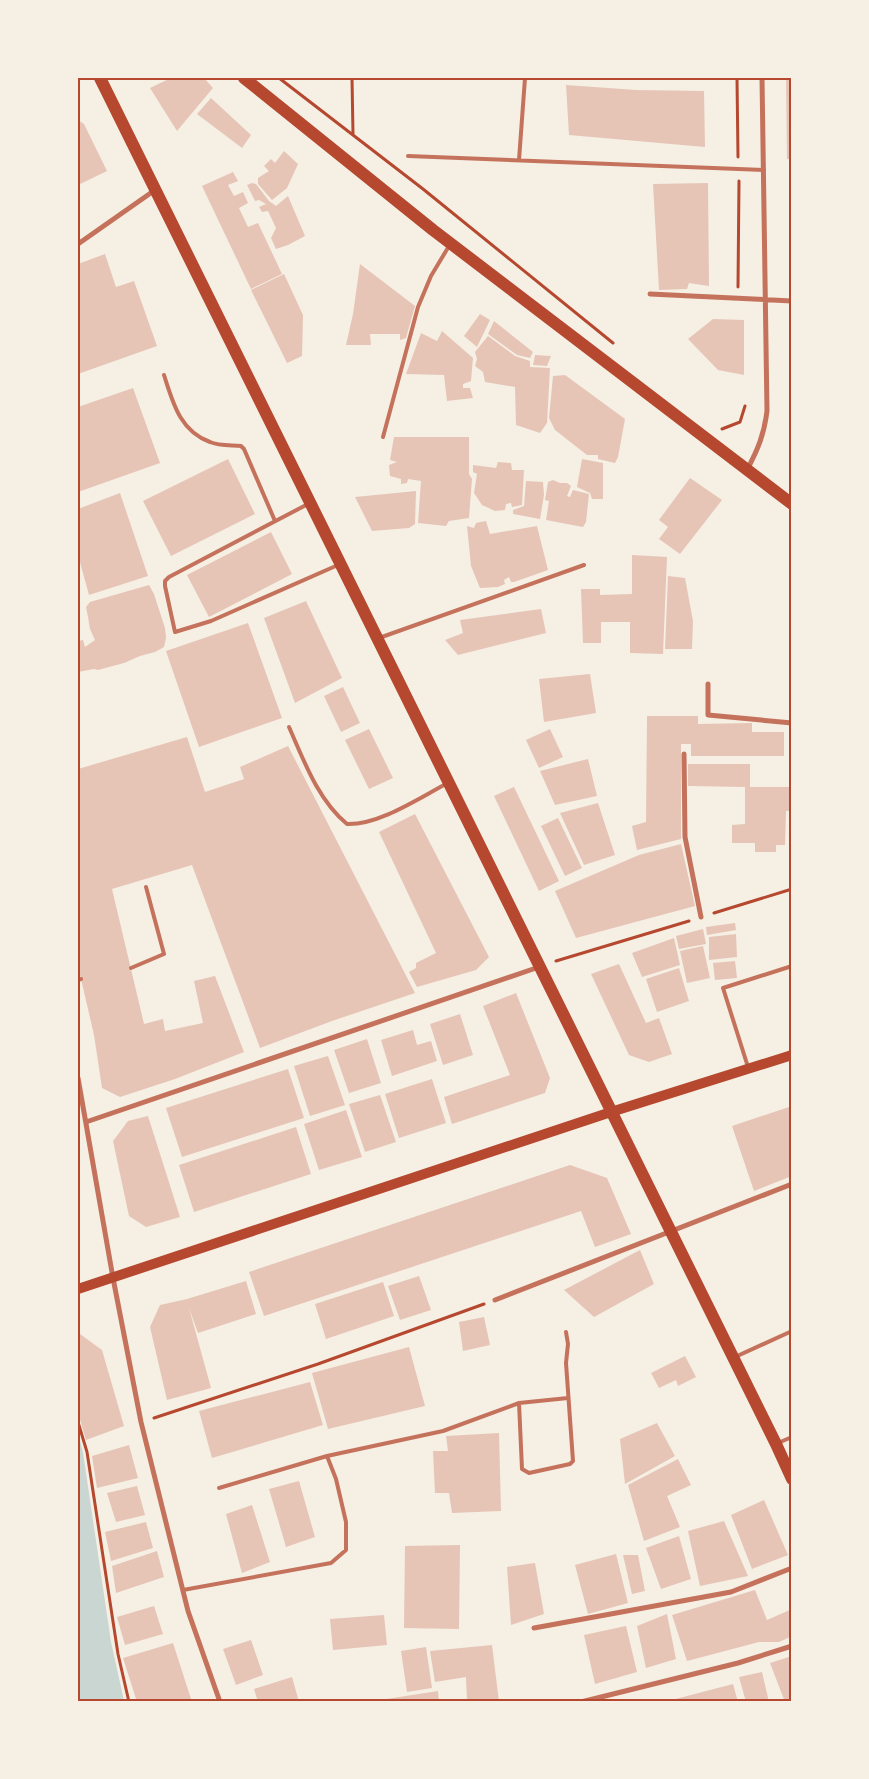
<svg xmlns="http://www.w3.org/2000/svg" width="869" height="1779" font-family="Ubuntu,sans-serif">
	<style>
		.water { fill: #c9d6d2 }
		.building { fill: #e6c5b7 }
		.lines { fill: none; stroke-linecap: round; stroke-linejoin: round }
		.path { stroke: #b5482f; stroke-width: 3 }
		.service { stroke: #c5725c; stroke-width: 4 }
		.minor { stroke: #c5725c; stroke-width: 5 }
		.secondary { stroke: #b5482f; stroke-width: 10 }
		.primary { stroke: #b5482f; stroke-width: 12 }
		.neatline { fill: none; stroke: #b5482f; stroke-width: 2 }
	</style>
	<rect width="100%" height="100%" fill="#f6efe4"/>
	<!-- water -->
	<path class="water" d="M78,1432L83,1453L111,1642L124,1701H78Z"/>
	<!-- building -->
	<path class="building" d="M171,78H204L213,88L177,131L150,88Z
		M786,78H792V159H787Z
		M566,85L636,90L704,91L705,147L569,135Z
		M211,98L251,135L242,148L197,114Z
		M78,120L84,124L107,171L78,185Z
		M284,151L298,164L287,188L272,200L258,184V178L269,171L264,166L271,159L275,163Z
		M233,172L238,181L228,185L234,196L243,192L248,203L239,208L248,227L258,223L282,274L251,289L202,186Z
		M252,183L256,184L269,201L276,206L288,196L305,236L288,245L276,249L271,238L276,228L268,211L262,212L259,207L266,204L259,200L255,201L247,185Z
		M708,183L709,286L689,283L687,289L659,290L653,184Z
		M105,254L116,287L134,281L157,346L78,374V264Z
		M360,264L415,306L406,338L400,340V334H370L371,345H346L353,314Z
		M284,274L303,315L302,356L287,363L251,290Z
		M480,314L490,320L477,347L464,336Z
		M713,319L744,320V375L718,370L688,339Z
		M494,321L533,352L530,358L517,355L488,334Z
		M442,331L473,358L471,381L463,384V388H470L473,398L447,401L444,375L406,374L421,333L437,341Z
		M488,336L515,356L530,361V367L550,368L547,423L540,433L516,425L515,387L485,382L483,372L475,366L477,359L475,352Z
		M535,355L551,356L547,366L533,365Z
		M565,375L625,419L618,457L615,463L598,459V455H587L555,430L549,418L553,376Z
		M133,388L160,463L78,492V407Z
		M394,437H469V474L472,479L469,518L449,521L446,526L418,523L421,481L408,479L407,483L401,484V479L390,476L389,465L397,462L390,460Z
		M228,459L255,514L171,556L143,501Z
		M582,459L603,463V499H592L590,493L577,487Z
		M498,462L511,463L512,470H524L522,505L512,507L511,503L506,504L505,510L495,511L482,505L474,493L477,474L473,472V465L496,468Z
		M690,478L722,500L680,554L659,539L668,527L659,520Z
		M553,480L560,483H567L571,486L567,496L570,497L573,490L589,494L586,522L583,527L546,520L549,501L545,500L548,482Z
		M526,481L543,482L544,495L540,519L513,514V510L524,506Z
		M416,491L415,524L409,528L372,531L355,497Z
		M120,493L148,576L89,595L78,555V509Z
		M486,521L490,534L537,526L548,570L514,582H511L509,577L504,580L505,584L498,587L480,588L471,566L467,526L474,528L476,523Z
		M271,532L292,574L209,617L187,575Z
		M632,555L667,557L663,654L630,653V622H601V643H583L581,589H600V595L632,594Z
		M668,576L685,578L693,621L692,649H665Z
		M149,585L154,594L165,628L166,638L164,647L155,652L140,656L124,663L98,670L94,669L78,672V641L83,640L85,647L95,640L90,629L88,617L86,607L90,602Z
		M306,601L342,678L295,703L264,618Z
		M541,609L546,633L458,655L445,640L463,633L460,620Z
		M248,623L282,718L199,747L166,651Z
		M590,674L596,713L544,722L539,679Z
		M343,687L360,723L341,732L324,696Z
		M647,716H698V724L752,723V732H784V756H691V744H681V839L637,850L632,826L646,822Z
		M369,729L393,778L369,789L345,740Z
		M550,729L563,757L539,768L526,740Z
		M187,737L205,792L244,779L240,767L288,746L415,993L332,1021L260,1048L192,865L112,889L144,1024L163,1019L165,1031L203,1023L194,981L215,976L244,1052L175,1079L120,1097L102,1088L94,1035L78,966V769Z
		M588,759L597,796L555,805L540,771Z
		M688,764H750V787H790V811H786L785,845H776V852H755V843H732V825L745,824V787L688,786Z
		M514,787L559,881L539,891L494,796Z
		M598,803L615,855L584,865L560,813Z
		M415,814L489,957L476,970L417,987L409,972L416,968V963L436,953L379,832Z
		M558,818L582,868L565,876L541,826Z
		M681,844L695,906L576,938L555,891L639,855Z
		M735,923L736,930L707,935L706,927Z
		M703,929L706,944L679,949L676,936Z
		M736,934L737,957L709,960V937Z
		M674,938L680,965L642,977L632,953Z
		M703,946L710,978L687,983L680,951Z
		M735,961L737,978L715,980L713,963Z
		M619,964L646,1023L659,1018L672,1054L649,1062L629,1055L591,974Z
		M679,968L689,1001L657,1012L646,979Z
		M516,993L550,1078L545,1093L452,1124L444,1097L510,1075L483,1006Z
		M460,1014L473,1055L443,1065L430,1024Z
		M413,1030L417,1045L431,1041L437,1061L392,1076L381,1040Z
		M367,1039L381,1083L349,1093L334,1050Z
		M328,1056L345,1105L310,1116L294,1066Z
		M288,1069L304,1118L182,1157L166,1108Z
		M432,1079L446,1123L399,1138L385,1094Z
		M380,1095L396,1142L365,1152L349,1104Z
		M792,1106V1176L754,1191L732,1126Z
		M346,1110L362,1157L319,1170L304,1124Z
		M148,1116L180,1217L146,1227L129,1216L113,1141L128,1121Z
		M296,1127L311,1174L194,1212L179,1165Z
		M570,1165L607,1178L631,1234L595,1247L581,1211L264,1316L249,1272Z
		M640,1250L654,1284L594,1317L564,1290Z
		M419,1276L431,1310L400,1320L388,1286Z
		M246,1281L256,1314L198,1333L189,1308L211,1388L167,1400L150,1327L160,1305L187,1299Z
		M383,1282L394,1316L326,1339L315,1304Z
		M484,1317L490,1345L463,1351L459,1322Z
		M80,1334L102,1350L124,1426L86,1440L78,1413V1335Z
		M409,1347L425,1406L328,1429L312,1373Z
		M685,1356L696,1377L678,1386L676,1380L659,1388L651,1373Z
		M310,1382L323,1425L212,1458L199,1411Z
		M657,1423L675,1456L625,1484L620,1439Z
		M499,1433L501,1511L452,1513L449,1493H435L433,1451H448L446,1436Z
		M129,1445L138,1478L97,1488L92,1456Z
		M678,1459L691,1485L667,1496L680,1527L644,1541L628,1485Z
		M299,1481L315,1537L286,1547L269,1489Z
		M137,1486L145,1515L116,1522L107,1493Z
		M764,1500L788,1555L752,1569L731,1515Z
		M252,1505L270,1562L242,1573L226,1514Z
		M724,1521L748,1576L700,1586L688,1531Z
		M146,1522L153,1548L111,1561L105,1532Z
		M679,1536L691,1579L661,1589L646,1548Z
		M460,1545L459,1629L404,1628L405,1546Z
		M157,1551L164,1577L116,1593L112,1566Z
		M616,1554L628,1603L588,1614L575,1565Z
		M623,1555H638L645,1591L632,1594Z
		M535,1563L544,1614L511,1625L507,1567Z
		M755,1590L767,1620L792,1609V1636L779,1642H759L687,1661L672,1615Z
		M154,1606L163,1634L125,1645L117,1617Z
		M667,1614L676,1659L646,1668L637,1626Z
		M384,1615L387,1645L333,1650L330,1619Z
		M626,1626L637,1672L595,1684L584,1635Z
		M251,1640L263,1675L236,1685L223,1649Z
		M173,1643L192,1702H137L123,1658Z
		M492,1645L499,1702H467L466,1677L435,1682L430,1651Z
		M426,1647L432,1688L407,1692L401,1651Z
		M792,1656V1702H785L770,1663Z
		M762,1672L769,1702H746L739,1677Z
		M292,1677L299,1702H258L254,1689Z
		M733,1684L738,1702H668V1701Z
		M438,1691L439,1702H381L380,1700Z"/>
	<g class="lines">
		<!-- path -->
		<path class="path" d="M279,78L423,189L613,343
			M352,78L353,134
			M737,78L738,157
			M738,287L739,181
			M722,429L740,422L745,406
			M714,913L792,889
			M556,961L689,921
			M154,1418L318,1364L484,1304
			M78,1422L87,1452L118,1654L129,1702"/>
		<!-- service -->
		<path class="service" d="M408,156L764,170
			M519,160L525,78
			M164,375C173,403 180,431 210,442C219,446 232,445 241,446L244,449L275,521
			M383,437L418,307L431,276L449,246
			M308,504L169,577L165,581V586L175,632L211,621L338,565
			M379,638L584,565
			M289,727C304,761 318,800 347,824C379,825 419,798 446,784
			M131,968L164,954L146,887
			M78,980L81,979
			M748,1067L723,988L792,966
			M735,1357L792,1331
			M519,1403L522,1469L529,1473L570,1464L573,1461L566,1363L568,1344L566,1332
			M778,1443L792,1437
			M219,1488L327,1456L443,1431L519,1403L568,1398
			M183,1590L331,1563L346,1550V1522L336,1479L327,1456"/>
		<!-- minor -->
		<path class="minor" d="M78,244L155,190
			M650,294L792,301
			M747,470C758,449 764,435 767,411L762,78
			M708,684V715L792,723
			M684,754L685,837L701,917
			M78,1078L113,1278L141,1422L188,1611L220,1702
			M86,1122L539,967
			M495,1300L792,1184
			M534,1628L731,1592L792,1568
			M581,1702L738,1663L792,1646"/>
		<!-- secondary -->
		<path class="secondary" d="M78,1289L611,1112L792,1055"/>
		<!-- primary -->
		<path class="primary" d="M100,78L776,1444L792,1479
			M244,78L433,230L792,504"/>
	</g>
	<!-- border -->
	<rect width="869" height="1779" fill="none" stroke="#f6efe4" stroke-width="158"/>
	<rect x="79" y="79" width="711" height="1621" class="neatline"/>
</svg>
